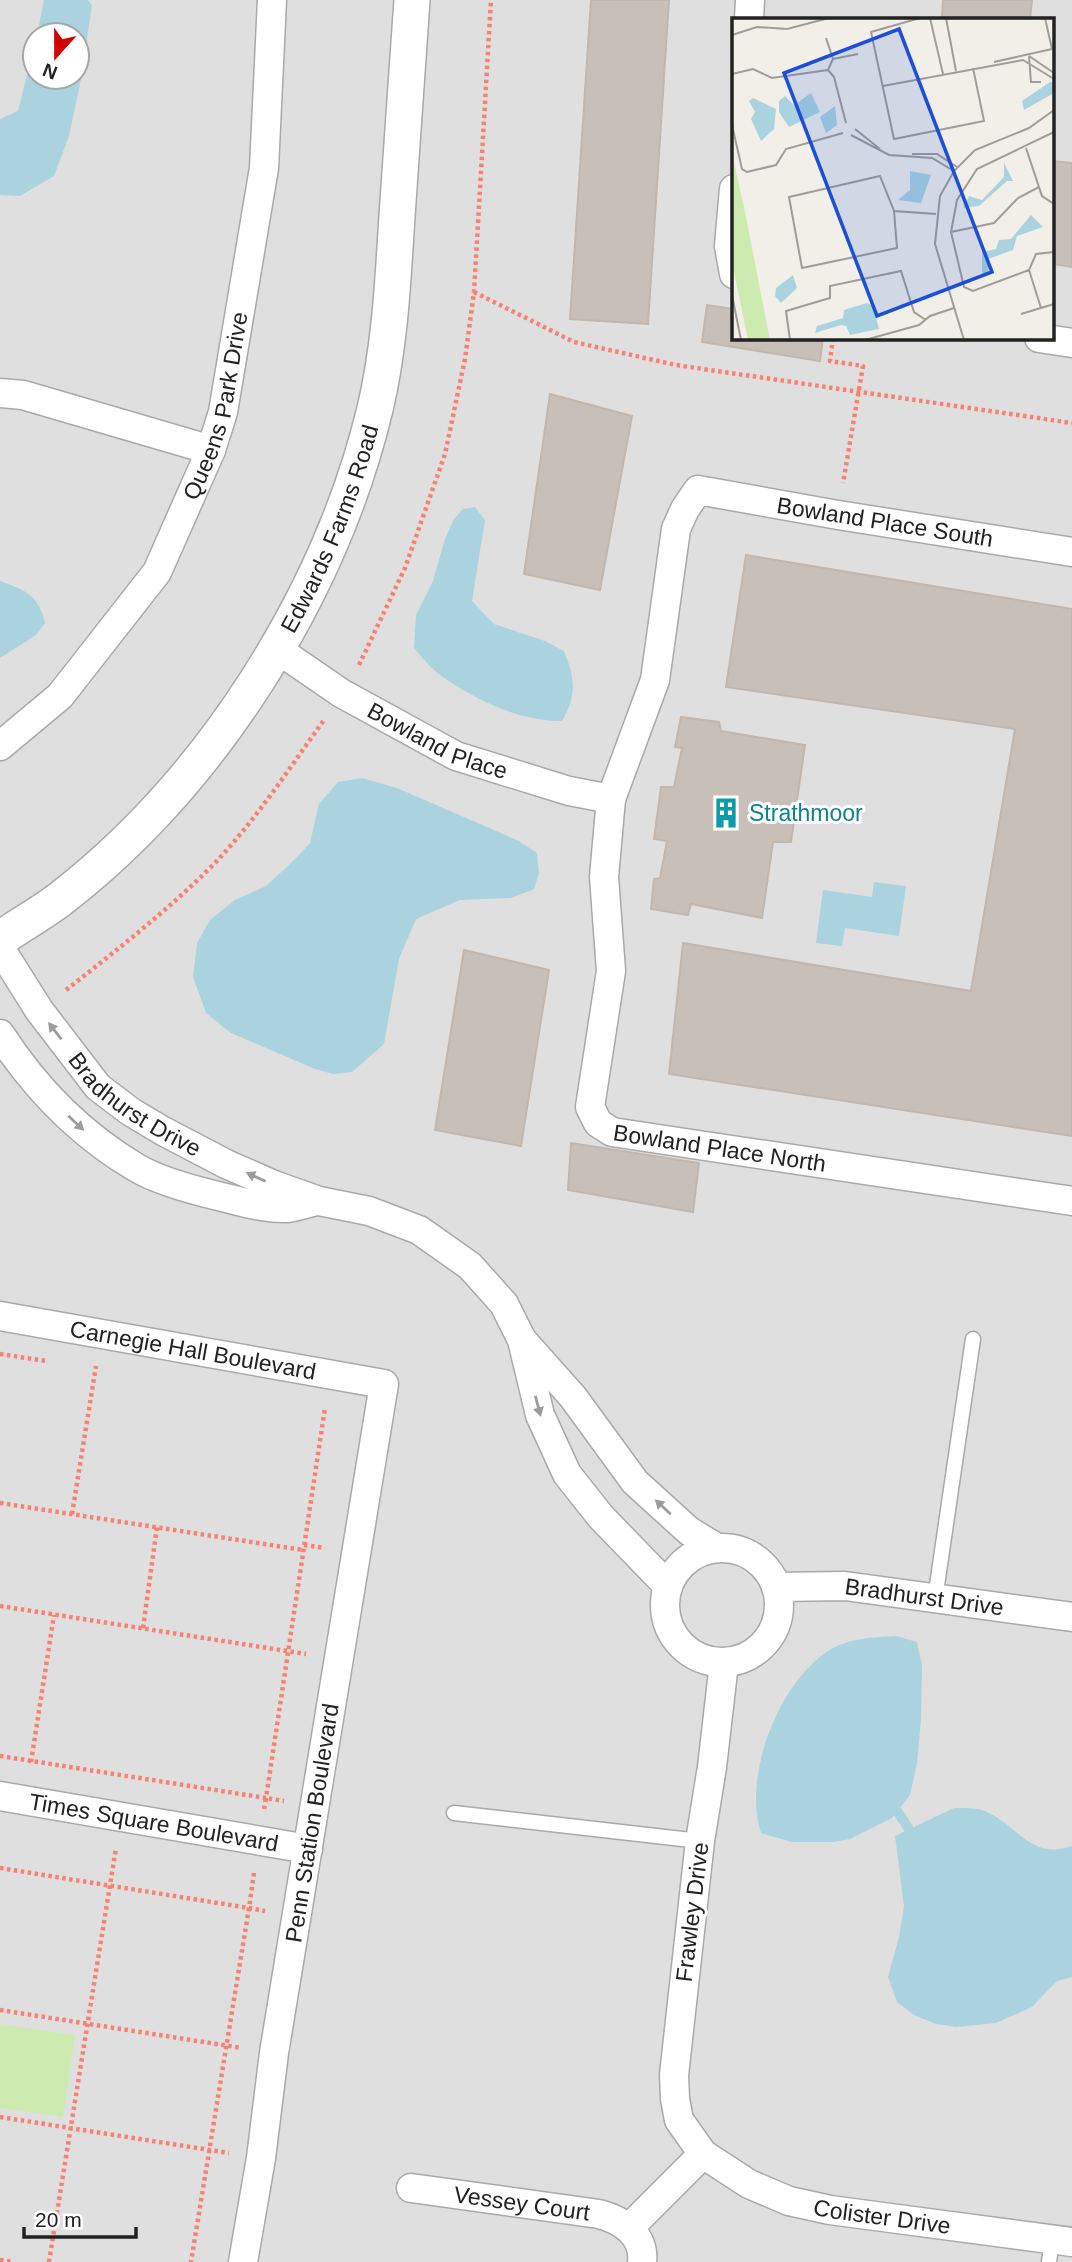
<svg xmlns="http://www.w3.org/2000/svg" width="1072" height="2262" font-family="Arial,sans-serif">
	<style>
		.residential { fill: #e0dfdf; fill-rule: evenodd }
		.grass { fill: #cdebb0 }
		.water { fill: #aad3df }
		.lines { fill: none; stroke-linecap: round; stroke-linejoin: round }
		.stream { stroke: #aad3df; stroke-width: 10 }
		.building { fill: #c7bfb8; stroke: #c4b6ab; stroke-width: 2 }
		.service-casing { stroke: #a9a9a9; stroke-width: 17 }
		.minor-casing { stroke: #a9a9a9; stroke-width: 31 }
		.tertiary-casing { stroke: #a9a9a9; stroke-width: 38 }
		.path { stroke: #fa8072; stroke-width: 4.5; stroke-dasharray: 3.5 3.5; stroke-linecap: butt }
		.service { stroke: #fff; stroke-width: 14 }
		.minor { stroke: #fff; stroke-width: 28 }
		.tertiary { stroke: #fff; stroke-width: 35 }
		.oneway { fill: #9c9c9c }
		.labels { text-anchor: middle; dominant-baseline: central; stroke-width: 6; stroke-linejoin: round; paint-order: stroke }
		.street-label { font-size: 23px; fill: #222; stroke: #fff }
		.culture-label { font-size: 23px; fill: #0d838f; stroke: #fff; text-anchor: start }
		.inset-road { fill: none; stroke: #9f9d99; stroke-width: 2 }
		.view { fill: #1d4ed8; fill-opacity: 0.15; stroke: #1d4ed8; stroke-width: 3.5 }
		.inset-edge { fill: none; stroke: #222; stroke-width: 3.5 }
	</style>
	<rect width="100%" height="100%" fill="#f2efe9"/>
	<!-- residential -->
	<path class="residential" d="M0,0H1072V2262H0ZM734,19H1053V338H734ZM35,35H77V77H35Z"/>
	<!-- grass -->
	<path class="grass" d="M0,2024L75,2035L63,2117L0,2108Z"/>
	<!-- water -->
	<path class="water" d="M44,0H88L92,5L81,79L69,136L54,176L20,196L0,195V119L18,111L35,43V77H77V35H37Z
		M475,507L485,520L472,601L494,624L545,641L564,651C575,678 577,695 562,721C519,721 475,700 440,675C430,668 422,657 414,648L416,615L433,581L445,539L454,519L463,509Z
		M0,581C25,590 39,595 45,623L36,635L0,658Z
		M362,778L397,788L519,841L537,853L539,873L534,889L511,898L460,900L416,919L399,959L384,1044L352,1072L333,1074L315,1069L231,1033L206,1013L193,977L197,943L210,920L235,900L266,886L292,862L310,843L319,804L338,782Z
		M874,882L906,886L899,936L845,928L842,946L816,943L823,890L872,897Z
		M896,1636L917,1642L922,1666L921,1720L917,1763L910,1795L892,1818L850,1839L833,1842H791L761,1833C742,1775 780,1678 833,1648C852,1638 876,1637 896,1636Z
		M954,1808C963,1808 974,1808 982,1810C1017,1822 1028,1861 1072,1846V1977L1057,1981L1032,2007L996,2023L956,2027L936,2024L914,2015L897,2002L888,1977L899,1937L904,1906L895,1836Z"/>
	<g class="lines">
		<!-- stream -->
		<path class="stream" d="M897,1811L909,1829"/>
	</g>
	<!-- building -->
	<path class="building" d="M591,0H669L648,324L570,319Z
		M943,0H1032L1030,19H942Z
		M1053,161L1072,163V267L1053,264Z
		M707,305L734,309V338H823L820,361L702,342Z
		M550,394L632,416L600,590L524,574Z
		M746,555L1072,609V1136L669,1074L683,943L971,991L1015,729L726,687Z
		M681,717L719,722L721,731L805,745L791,842H773L762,918L691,904L688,915L651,909L654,879L660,878L667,841L654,839L661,787H674L682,748L675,747Z
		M464,950L549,970L521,1146L435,1130Z
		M571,1143L699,1163L693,1212L568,1190Z"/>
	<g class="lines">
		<!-- service casing -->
		<g class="service-casing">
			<path id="service" d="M935,1599L973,1339
				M454,1813L700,1841
				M1049,2262L1052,2240"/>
		</g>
		<!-- minor casing -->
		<g class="minor-casing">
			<g id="minor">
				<path d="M749,19L750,0"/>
				<path d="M734,189L729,246L734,274"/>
				<path d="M1039,338L1072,343"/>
				<path d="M0,393L23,395L211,450"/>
				<path id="s1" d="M1072,552L838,515L698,490L685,509L676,529L655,680L611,799L604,877L611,971L590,1107L598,1123L612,1132L1072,1201"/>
				<path id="s2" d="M277,649L341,693L456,756L569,791L611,799"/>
				<path id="s3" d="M0,746L60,696L157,572L211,450L223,412L264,168L272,0"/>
				<path id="s4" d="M0,948L39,1010L98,1087L131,1112L163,1131L226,1164L274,1185L319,1201L369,1211L419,1230L470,1266L504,1304L522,1340L540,1415L567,1474L601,1517L668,1586"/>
				<path d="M0,1034C35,1088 81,1135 137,1168C159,1181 193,1190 218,1196C240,1201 264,1209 287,1208C295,1207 305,1204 313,1202"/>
				<path id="s5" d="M0,1316L384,1384L274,2053L261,2158L243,2262"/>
				<path d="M524,1342L573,1397L635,1482L689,1531L717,1548"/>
				<circle cx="722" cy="1605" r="57"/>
				<path id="s6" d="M776,1587L845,1586L1072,1617"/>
				<path id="s7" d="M724,1663L712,1767L700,1841L674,2075L675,2099L679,2120L703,2154L749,2184L789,2201L830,2210L1072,2242"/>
				<path id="s8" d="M0,1796L308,1849"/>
				<path id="s9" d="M411,2188L599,2214C622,2220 645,2235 642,2262"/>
				<path d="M629,2228L703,2154"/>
			</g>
		</g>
		<!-- tertiary casing -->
		<g class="tertiary-casing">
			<g id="tertiary">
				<path id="s10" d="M0,939C19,926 40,914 59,900C211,783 330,595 375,409C390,346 393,280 397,216C402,144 407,72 412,0"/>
			</g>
		</g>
		<!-- path -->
		<path class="path" d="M474,292L574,342L676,365L1072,423
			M833,338L830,361L863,366L843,483
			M359,665L405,568L445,454L465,359L474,292L491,0
			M66,990C117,950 167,911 213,865C255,821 289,769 324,720
			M0,1354L46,1361
			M0,1503L303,1550
			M72,1514L96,1366
			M304,1545L325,1548
			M0,1606L306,1654
			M143,1628L157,1527
			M0,1756L266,1798L325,1408
			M31,1762L54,1615
			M264,1809L266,1798L284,1801
			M0,1868L249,1908L191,2262
			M254,1873L249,1908L265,1911
			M0,2010L242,2048
			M0,2117L229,2153
			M0,2260L13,2262
			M49,2262L116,1848"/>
		<!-- service -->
		<use href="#service" class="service"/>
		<!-- minor -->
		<use href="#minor" class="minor"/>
		<!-- tertiary -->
		<use href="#tertiary" class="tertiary"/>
	</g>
	<!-- one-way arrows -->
	<defs><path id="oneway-solid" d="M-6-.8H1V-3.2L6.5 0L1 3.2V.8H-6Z" transform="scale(1.75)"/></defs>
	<g class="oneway">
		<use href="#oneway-solid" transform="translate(55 1031) rotate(-128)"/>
		<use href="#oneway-solid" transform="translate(76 1123) rotate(43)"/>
		<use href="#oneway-solid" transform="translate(256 1177) rotate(-156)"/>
		<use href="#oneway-solid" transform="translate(538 1406) rotate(75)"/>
		<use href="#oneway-solid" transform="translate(663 1507) rotate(-137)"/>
	</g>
	<!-- icons -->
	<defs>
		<g id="building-bare" transform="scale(2.415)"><path d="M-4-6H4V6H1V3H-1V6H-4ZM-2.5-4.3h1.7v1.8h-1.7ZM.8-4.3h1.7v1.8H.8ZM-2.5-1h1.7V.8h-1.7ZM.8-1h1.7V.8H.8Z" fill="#0f9aa8" stroke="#fff" stroke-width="2.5" paint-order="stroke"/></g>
	</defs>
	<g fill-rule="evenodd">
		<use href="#building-bare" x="726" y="813"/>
	</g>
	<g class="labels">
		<!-- street labels -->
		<g class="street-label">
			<text stroke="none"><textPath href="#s3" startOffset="413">Queens Park Drive</textPath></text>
			<text transform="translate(885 522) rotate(9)">Bowland Place South</text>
			<text stroke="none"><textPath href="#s10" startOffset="537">Edwards Farms Road</textPath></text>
			<text stroke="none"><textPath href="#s2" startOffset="186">Bowland Place</textPath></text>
			<text stroke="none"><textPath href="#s4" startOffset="210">Bradhurst Drive</textPath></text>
			<text stroke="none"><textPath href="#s1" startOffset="1157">Bowland Place North</textPath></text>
			<text stroke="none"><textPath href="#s5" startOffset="196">Carnegie Hall Boulevard</textPath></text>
			<text stroke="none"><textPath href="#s6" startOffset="149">Bradhurst Drive</textPath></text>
			<text stroke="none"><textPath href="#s8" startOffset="156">Times Square Boulevard</textPath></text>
			<text transform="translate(312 1823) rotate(-81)">Penn Station Boulevard</text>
			<text transform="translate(692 1912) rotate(-83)">Frawley Drive</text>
			<text stroke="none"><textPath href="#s9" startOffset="112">Vessey Court</textPath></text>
			<text stroke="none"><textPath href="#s7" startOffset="695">Colister Drive</textPath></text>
		</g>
		<!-- culture labels -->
		<g class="culture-label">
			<text x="749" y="813">Strathmoor</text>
		</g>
	</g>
	<!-- overview -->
	<g transform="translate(732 18)">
		<rect width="322" height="322" fill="#f2efe9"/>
		<path d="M0,135L13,194L38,322H16L0,244Z" fill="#cdebb0"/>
		<path d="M318,64L322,65V75L292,92L290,83ZM79,75L88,94L57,109L47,94V83L53,78L62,87ZM21,80L44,91L42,111L29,123L19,101L23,94L17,83ZM103,88L105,107L94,115L88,99ZM272,145L281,163H275L247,188L231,190L237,178L250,182L272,159ZM178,153L199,157L189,185L166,182L178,172ZM299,197L311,209L285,218L281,232L256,241V256L250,257V234L264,231L267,222L279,221ZM61,257L65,270L49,285L43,278L44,270ZM135,285L141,288L147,311L118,317L114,308L109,307L83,315L85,308L111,300L112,292Z" fill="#aad3df"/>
		<path class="inset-road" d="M188,0L139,14L162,121L252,103L241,50M198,0L211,56M214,0L224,53M313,0L320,31M0,17L25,9L55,11L97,0M94,20L101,41L96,52M297,38L299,64H309M297,38L322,55M101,41L126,36M262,44L320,31M96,52L102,59L114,105M0,56L21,51L40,60L96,52M151,68L291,42L322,61M0,107L10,151L15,154L44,147L54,131L111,115M123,111L148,131M322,114L245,151L225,182L219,214L232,269L241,273L297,252L304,236L322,234M119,117L157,137L200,140L222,153M294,130L310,178L322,186M180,136H205L225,149M148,158L162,193L165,230L70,250L57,179ZM162,193L204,196M219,214L262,205L286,180L307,169M297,252L309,290M0,277L9,322M289,296L322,286M58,322L54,293L98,280V268L169,253L182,294L194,302M133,322L187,307L198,298L222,290M232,322L203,226L208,178L222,153L243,132L297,110L322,92"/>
		<path class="view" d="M167,11L260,254L145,298L52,55Z"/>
		<rect width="322" height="322" class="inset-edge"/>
	</g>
	<!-- north arrow -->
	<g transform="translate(56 56) rotate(201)"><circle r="33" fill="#ffffff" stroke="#a7a7a7" stroke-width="2"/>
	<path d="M0-5L12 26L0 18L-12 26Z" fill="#d40000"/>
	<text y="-10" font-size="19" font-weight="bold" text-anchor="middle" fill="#222222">N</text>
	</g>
	<!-- scale -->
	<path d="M24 2227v10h112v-10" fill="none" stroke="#222222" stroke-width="3.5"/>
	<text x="35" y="2227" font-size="21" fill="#222222" stroke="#ffffff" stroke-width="5" paint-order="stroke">20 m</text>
</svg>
